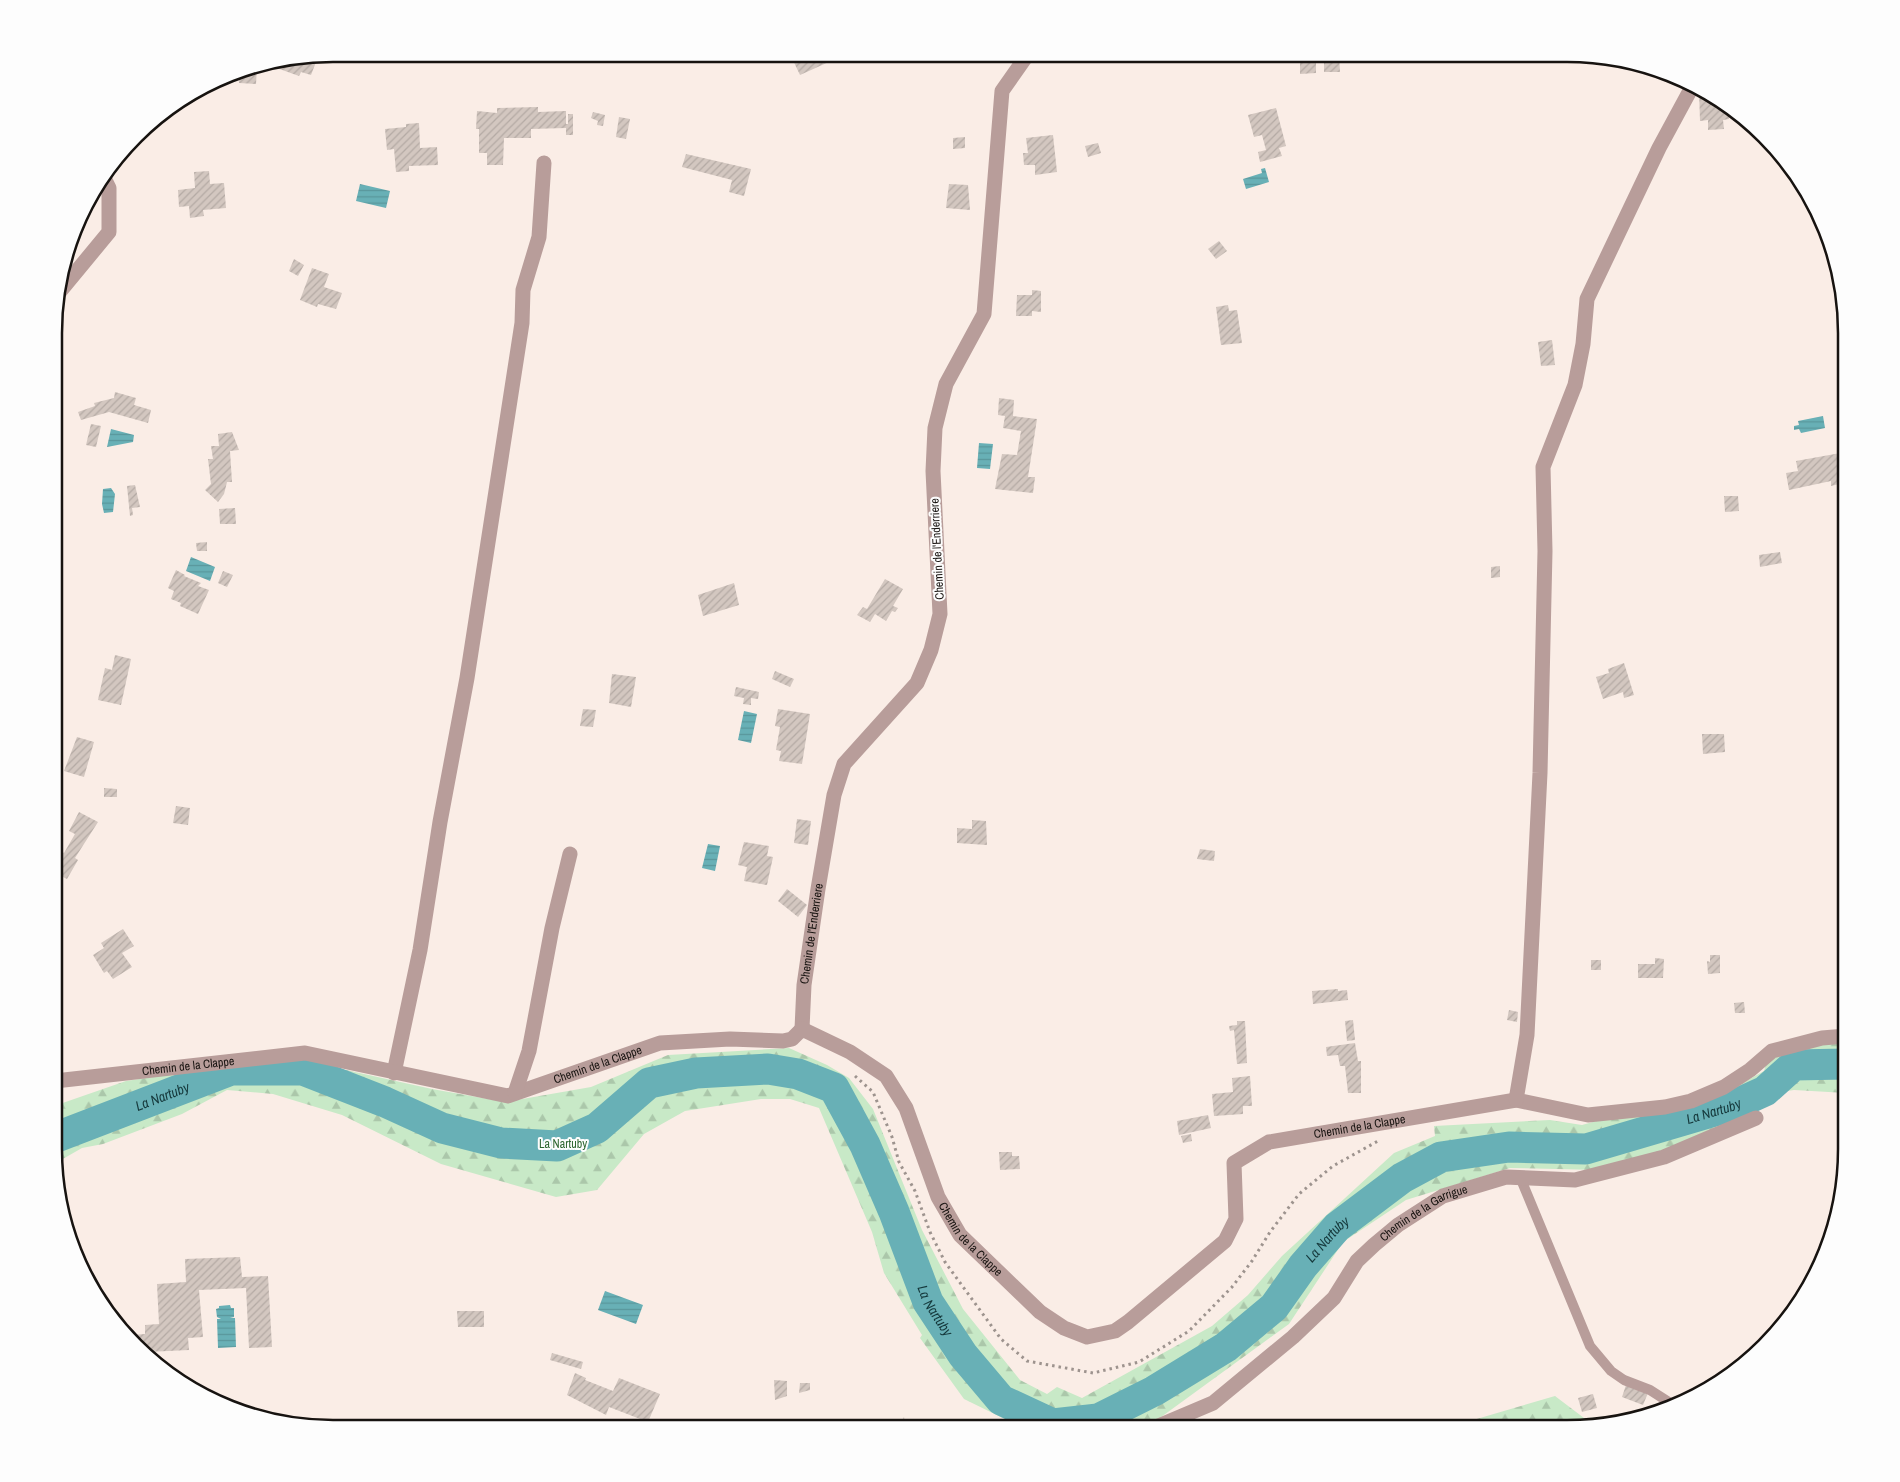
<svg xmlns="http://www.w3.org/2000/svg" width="1900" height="1482" font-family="'Archivo Narrow',sans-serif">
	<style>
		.forest { fill: url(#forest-firs) }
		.water { fill: url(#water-rules) }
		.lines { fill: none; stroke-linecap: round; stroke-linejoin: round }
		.river { stroke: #68b0b6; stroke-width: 31 }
		.building { fill: url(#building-hatch) }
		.path { stroke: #9d938e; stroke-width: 3; stroke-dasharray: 2.5 4; stroke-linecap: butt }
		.service { stroke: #b89d9a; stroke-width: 10 }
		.minor { stroke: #b89d9a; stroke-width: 15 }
		.labels { text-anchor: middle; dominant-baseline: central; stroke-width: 4; stroke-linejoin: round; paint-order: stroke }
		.street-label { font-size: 12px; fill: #171310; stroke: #fdfdfd }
		.park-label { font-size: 12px; fill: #2d652f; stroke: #fdfdfd }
		.water-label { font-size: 14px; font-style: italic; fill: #15383b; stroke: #fdfdfd }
		.rim { fill: none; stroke: #171310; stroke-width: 2.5 }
	</style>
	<defs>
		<pattern id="forest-firs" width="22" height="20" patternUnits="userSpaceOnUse" patternTransform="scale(1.25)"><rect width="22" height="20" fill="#c8e9c7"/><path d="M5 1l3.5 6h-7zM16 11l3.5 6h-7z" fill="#abc7aa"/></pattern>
		<pattern id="water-rules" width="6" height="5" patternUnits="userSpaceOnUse" patternTransform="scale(1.25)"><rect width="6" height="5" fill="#68b0b6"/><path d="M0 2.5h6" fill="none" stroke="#59969b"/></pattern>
		<pattern id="building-hatch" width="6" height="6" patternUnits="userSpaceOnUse" patternTransform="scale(1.25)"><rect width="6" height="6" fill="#d3c7c0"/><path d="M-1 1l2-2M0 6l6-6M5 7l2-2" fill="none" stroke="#b4aaa4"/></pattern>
	</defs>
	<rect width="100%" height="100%" fill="#faede6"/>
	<!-- forest -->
	<path class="forest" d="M1846,1038V1093L1794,1090L1768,1094L1757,1113L1664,1152L1599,1170L1510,1168L1406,1200L1343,1242L1289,1324L1157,1420L1132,1428H1023L964,1399L920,1338L922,1335L884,1273L872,1232L819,1108L790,1099H761L685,1111L644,1134L597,1190L556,1197L441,1164L342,1115L273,1094L227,1090L182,1114L103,1144L82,1148L54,1164V1106L126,1081L287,1057L432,1089L505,1102L591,1087L668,1055L789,1048L827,1065L849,1078L873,1109L922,1230L963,1309L1020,1380L1047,1394L1057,1387L1082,1398L1212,1326L1248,1295L1282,1256L1394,1153L1435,1136L1434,1126L1550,1120L1582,1125L1712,1089L1728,1091L1764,1071L1768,1057Z
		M1555,1396L1584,1418L1623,1417L1566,1428H1446Z"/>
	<!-- water -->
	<path class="water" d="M1265,168L1269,182L1246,189L1243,179L1262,173L1261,169Z
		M360,184L390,191L386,208L356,201Z
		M1823,416L1825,428L1801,433L1799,429L1794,430V426L1799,425L1798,421Z
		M111,429L134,435L133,442L107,447Z
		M979,443L993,444L990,469L977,468Z
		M111,488L115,494L113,512L104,513L102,504L103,489Z
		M191,557L215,567L210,581L186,571Z
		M744,711L757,714L751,743L738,740Z
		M708,844L720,846L715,871L702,868Z
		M605,1291L643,1305L636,1324L598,1310Z
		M230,1305L231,1308H234V1317L230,1318H235L236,1347L218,1348L217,1319H221L217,1317L216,1309L219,1308V1306Z"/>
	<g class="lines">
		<!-- river -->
		<path class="river" id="s1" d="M54,1138L231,1070H303L385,1102L442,1128L501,1143L557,1146L597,1128L649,1083L696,1073L768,1069L798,1074L834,1088L865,1145L894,1212L928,1302L963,1355L1001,1400L1053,1424L1098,1419L1154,1391L1226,1347L1274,1307L1303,1266L1337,1227L1402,1178L1441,1157L1509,1147L1586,1149L1732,1106L1765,1091L1794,1065L1846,1064"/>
	</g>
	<!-- building -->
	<path class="building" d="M790,54H828L831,61L800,75Z
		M1300,54H1316V73L1300,74Z
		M1324,54H1339L1340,72H1324Z
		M306,58L316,62L311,75L301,72L299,76L274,67L276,63L298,60L304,62Z
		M257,67L256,84L239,83V79H226L244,69Z
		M1699,91L1729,110V119L1723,120L1724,129L1708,130V120L1700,121Z
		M538,107V112L566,111V124H568V114H573V135H566V128L531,129V138H504L503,165H487V153H479V129H476L477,111L497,113V108Z
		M1276,108L1286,146L1279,148L1282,156L1260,162L1258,152L1266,150L1262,135L1254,137L1248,115Z
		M593,112L605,115L603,126L597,125L598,121L591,118Z
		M619,117L630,119L626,139L616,137Z
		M419,123L420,148L437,147L438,165L409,166V171L396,172L394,149L387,150L385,129L406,127V124Z
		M1053,135L1057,172L1035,175V165H1024L1023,153H1028L1026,138Z
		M965,137V148L953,149V138Z
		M1098,143L1101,153L1088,157L1085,146Z
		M686,154L751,169L744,196L729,192L732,180L682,167Z
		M209,171L210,184L224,183L226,208L203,210L204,216L190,218L189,206L179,207L178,190L195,188L194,172Z
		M949,184L968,185L970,210L946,208Z
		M1219,241L1227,251L1216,259L1208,249Z
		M294,259L304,265L298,276L289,271Z
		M312,268L329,274L324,287L342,293L336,309L318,304L317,307L300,300Z
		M1032,290L1041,291V312L1032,311V316H1016L1017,295H1032Z
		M1228,305L1229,311L1237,310L1242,343L1221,345L1216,307Z
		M1552,340L1555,365L1541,366L1538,342Z
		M115,392L136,398L134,405L151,410L148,423L109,412L81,420L78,412L95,406L94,403L114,398Z
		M999,398L1014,400L1013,416L1037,419L1028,477H1035L1033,493L995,489L1002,454L1017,455L1021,431L1003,428L1005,416L998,415Z
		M91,424L101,426L96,447L86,445Z
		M232,432L239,450L230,451L232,482H227L224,494L218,502L205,490L211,484L208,459H213L211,446H219L218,434Z
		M1846,452V465L1840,466L1843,483L1831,486V481L1789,490L1786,473L1798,471L1796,461Z
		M135,485L140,507L132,508L133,515L130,516L127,486Z
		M1724,496H1738L1739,511L1725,512Z
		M235,508L236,524H220L219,509Z
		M207,542V551H197L196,543Z
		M1780,552L1782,563L1760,567L1759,555Z
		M1500,566V577L1491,578V567Z
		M176,570L185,575L184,576L201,583L198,586L209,590L198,614L180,606L181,603L171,599L174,591L168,588Z
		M223,571L233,575L227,587L218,583Z
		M885,579L903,589L893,606L898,608L895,612L892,611L886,621L875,614L870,622L857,615L863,607L867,609Z
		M734,583L739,605L703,616L698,595Z
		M115,655L131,659L121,705L98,700L105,668L112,670Z
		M1624,663L1634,695L1624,698L1623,692L1603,699L1596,677L1609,673L1608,669Z
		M775,671L794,679L790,687L772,679Z
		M612,674L636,677L631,707L609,703Z
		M736,687L759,692L758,699L751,698V705L743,704L744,698L734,696Z
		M583,709L596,710L593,727L580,726Z
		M778,709L810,714L802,764L779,761L781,751L776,750L780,727L775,726Z
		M1702,734H1724L1725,752L1703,754Z
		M77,737L94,742L84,777L64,771Z
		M104,788L117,789V797H104Z
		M176,806L190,808L188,825L173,823Z
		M79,812L98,822L75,858L78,860L67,879L55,873V857L59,850L64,853L75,834L69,831Z
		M797,819L811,821L808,845L794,843Z
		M972,820L986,821L987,845L957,843V828L972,829Z
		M744,842L769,846L767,856L773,857L767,885L744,881L747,867L738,865Z
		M1200,849L1215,851L1214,861L1197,859Z
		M787,889L807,905L798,917L778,901Z
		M123,929L134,946L122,953L132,967L113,979L107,971L104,973L93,955L104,948L101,943Z
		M1710,955H1720V973L1708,974L1707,961L1710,962Z
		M1655,958L1664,959L1663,978H1638V964H1655Z
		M1591,960H1601V970H1591Z
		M1338,989V991L1347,990L1348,1000L1313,1004L1312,991Z
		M1744,1002L1745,1013H1735L1734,1003Z
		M1509,1010L1518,1012L1517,1022L1507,1020Z
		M1353,1020L1355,1040L1347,1041L1345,1021Z
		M1237,1021H1245L1247,1063L1237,1064L1234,1030L1230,1031L1229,1026L1237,1025Z
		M1355,1043L1358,1061H1361V1093H1348L1345,1066H1340L1338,1055L1327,1056L1326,1047Z
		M1250,1076L1252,1106H1243V1114L1214,1116L1212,1094L1233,1092L1232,1078Z
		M1208,1115L1211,1128L1179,1135L1177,1121Z
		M1191,1134L1192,1141L1183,1143L1181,1136Z
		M999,1152H1012V1156H1019L1020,1169L1000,1170Z
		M240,1257L242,1277L268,1276L272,1347L249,1348L246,1288L199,1290L203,1337L188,1338L189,1350L147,1352V1356L131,1335L145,1334V1325L159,1324L157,1284L186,1282L185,1259Z
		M457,1311H484V1327H458Z
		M552,1353L583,1362L581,1369L550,1360Z
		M575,1373L586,1378L585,1380L613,1391L619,1378L660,1394L648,1422L609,1407L606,1415L567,1395Z
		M774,1380L787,1381V1396L775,1400Z
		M800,1383H810V1390L799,1393Z
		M1626,1385L1648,1393L1643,1405L1622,1397Z
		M1593,1394L1597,1408L1582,1412L1578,1398Z
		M904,1417L906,1428H892L891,1422L900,1423Z"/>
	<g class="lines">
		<!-- path -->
		<path class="path" d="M855,1076L873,1092L892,1137L899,1162L915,1191L930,1232L945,1262L1001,1339L1027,1361L1093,1373L1139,1362L1189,1331L1232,1287L1252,1261L1270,1232L1299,1194L1333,1166L1378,1141"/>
		<!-- service -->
		<path class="service" d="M1520,1177L1590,1346L1611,1371L1624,1380L1650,1390L1675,1406"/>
		<!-- minor -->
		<g class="minor">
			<path d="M57,295L109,232V188L104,178"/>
			<path id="s2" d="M802,1029L804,985L818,889L834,795L844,764L917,683L931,650L940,614L933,471L935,428L946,384L984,314L1002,91L1028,54"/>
			<path d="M394,1073L420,950L440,822L467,678L522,323L523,290L539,237L544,163"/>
			<path id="s3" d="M55,1081L305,1053L508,1096L660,1043L730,1039L783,1041L792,1039L802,1029L850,1052L886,1076L906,1108L938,1197L960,1235L1040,1312L1064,1328L1087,1337L1115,1331L1128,1322L1225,1241L1236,1219L1234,1163L1269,1142L1516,1100L1588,1115L1665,1107L1691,1101L1724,1087L1750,1070L1772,1051L1822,1038L1846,1036"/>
			<path d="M515,1093L529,1051L552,928L570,854"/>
			<path d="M1516,1100L1527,1035L1540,773L1545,551L1543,467L1575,385L1583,344L1587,299L1659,148L1692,87"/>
			<path id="s4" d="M1154,1428L1213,1403L1293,1337L1334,1298L1357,1261L1374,1245L1398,1225L1443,1196L1506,1177L1575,1180L1664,1157L1756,1118"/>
		</g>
	</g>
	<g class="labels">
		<!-- street labels -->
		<g class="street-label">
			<text transform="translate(937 549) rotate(-93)">Chemin de l'Enderriere</text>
			<text stroke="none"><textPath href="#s2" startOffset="96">Chemin de l'Enderriere</textPath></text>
			<text stroke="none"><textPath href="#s3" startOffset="554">Chemin de la Clappe</textPath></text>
			<text stroke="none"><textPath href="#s3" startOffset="134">Chemin de la Clappe</textPath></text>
			<text stroke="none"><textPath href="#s3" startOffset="1588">Chemin de la Clappe</textPath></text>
			<text stroke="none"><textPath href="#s4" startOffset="351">Chemin de la Garrigue</textPath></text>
			<text stroke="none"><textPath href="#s3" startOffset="1049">Chemin de la Clappe</textPath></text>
		</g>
		<!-- park labels -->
		<g class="park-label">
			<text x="563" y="1144">La Nartuby</text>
		</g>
		<!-- water labels -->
		<g class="water-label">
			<text stroke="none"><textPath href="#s1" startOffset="116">La Nartuby</textPath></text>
			<text stroke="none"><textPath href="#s1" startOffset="2006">La Nartuby</textPath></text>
			<text stroke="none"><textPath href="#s1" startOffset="1586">La Nartuby</textPath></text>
			<text stroke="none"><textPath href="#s1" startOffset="1076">La Nartuby</textPath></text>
		</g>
	</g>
	<!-- crop -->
	<path d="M0 0H1900V1482H0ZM333 62H1567A271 271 0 0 1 1838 333V1149A271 271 0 0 1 1567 1420H333A271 271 0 0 1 62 1149V333A271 271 0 0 1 333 62Z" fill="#fdfdfd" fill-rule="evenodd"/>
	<path class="rim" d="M333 62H1567A271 271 0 0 1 1838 333V1149A271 271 0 0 1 1567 1420H333A271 271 0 0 1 62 1149V333A271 271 0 0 1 333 62Z"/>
</svg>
